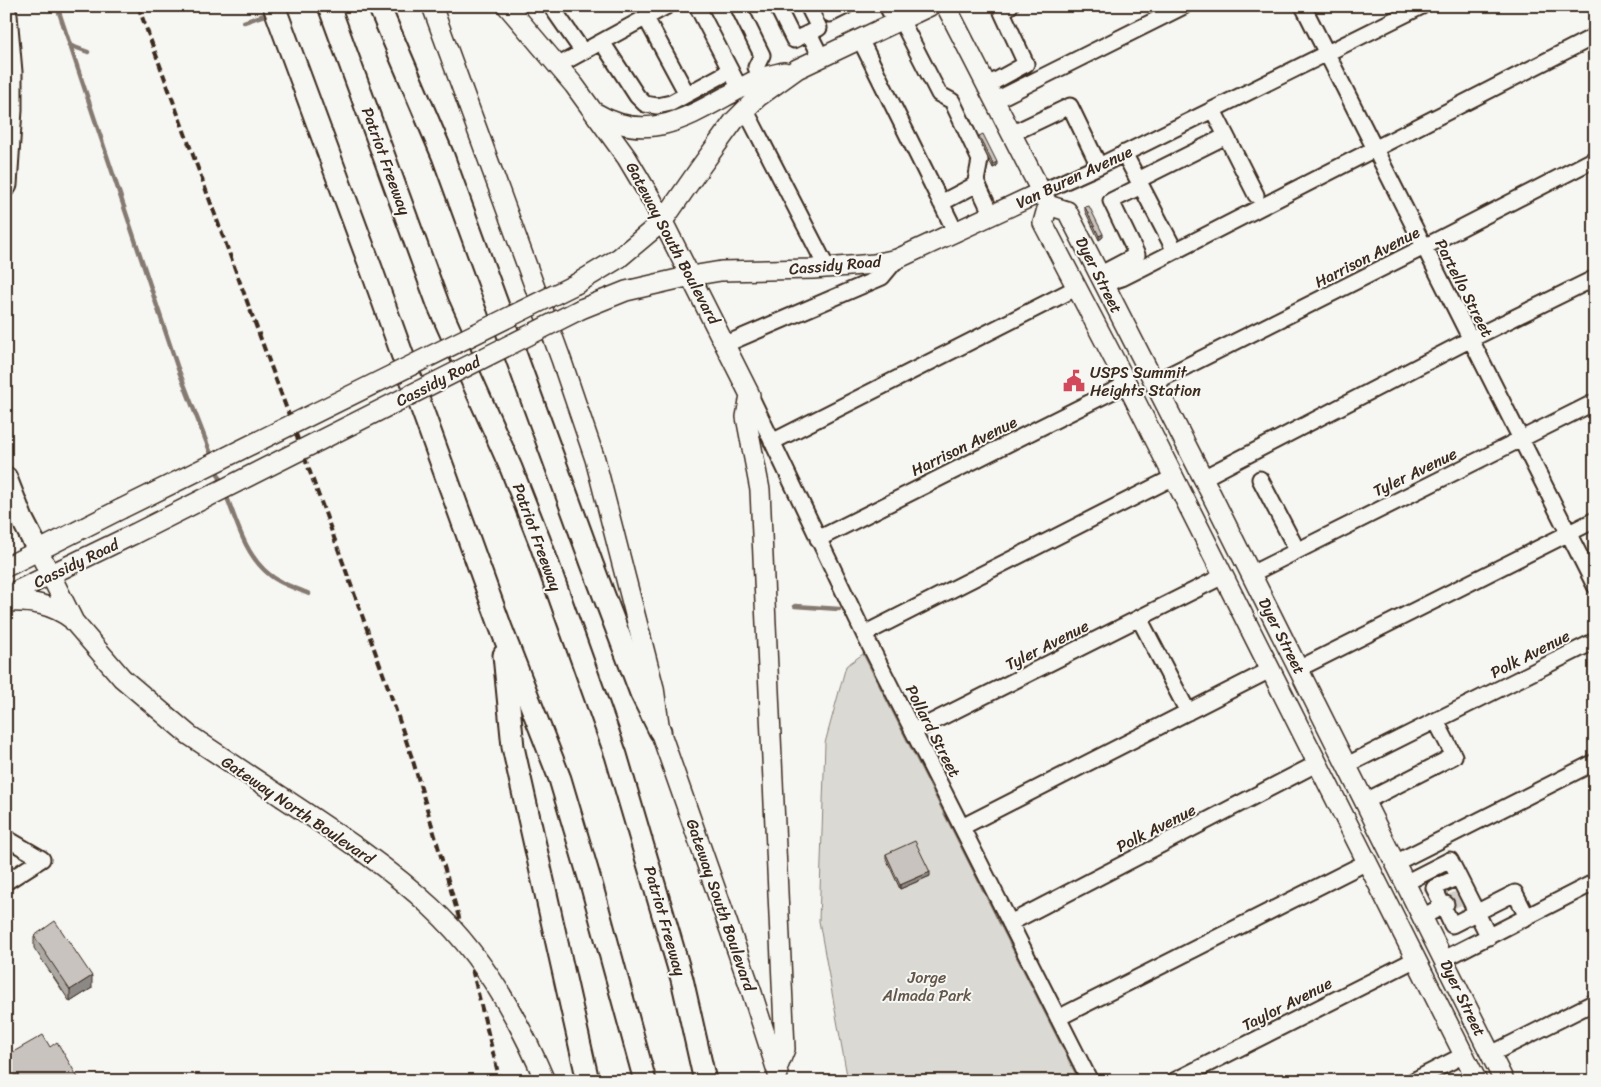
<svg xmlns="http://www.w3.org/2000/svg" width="1601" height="1087" font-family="Sriracha,sans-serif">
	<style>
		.green { fill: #dad9d3; stroke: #8a8278 }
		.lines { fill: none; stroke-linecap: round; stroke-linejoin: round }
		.stream { stroke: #857a71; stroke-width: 4.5 }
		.minor-tunnel { stroke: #d1cdc8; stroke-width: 15; stroke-dasharray: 15 8; stroke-linecap: butt }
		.minor-casing { stroke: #3b2a1e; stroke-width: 19 }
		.major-casing { stroke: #3b2a1e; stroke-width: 22 }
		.highway-casing { stroke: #3b2a1e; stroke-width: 25 }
		.minor { stroke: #f6f6f2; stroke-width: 15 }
		.major { stroke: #f6f6f2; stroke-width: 19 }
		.highway { stroke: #f6f6f2; stroke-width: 21 }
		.rail { stroke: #3b2a1e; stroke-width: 4; stroke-dasharray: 8 4; stroke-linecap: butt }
		.major-bridge-casing { stroke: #3b2a1e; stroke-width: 22; stroke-linecap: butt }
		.major-bridge { stroke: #f6f6f2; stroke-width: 19 }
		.wall { fill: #aca8a3; stroke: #3b2a1e }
		.shaded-wall { fill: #8c8885; stroke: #3b2a1e }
		.building { fill: #c8c3be; stroke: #3b2a1e }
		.labels { text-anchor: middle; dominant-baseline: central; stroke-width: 4; stroke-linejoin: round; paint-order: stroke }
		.street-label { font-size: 16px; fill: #3b2a1e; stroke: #f6f6f2 }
		.poi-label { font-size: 16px; fill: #3b2a1e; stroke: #f6f6f2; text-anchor: start }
		.park-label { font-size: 16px; fill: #63564b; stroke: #f6f6f2 }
	</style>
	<rect width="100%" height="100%" fill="#f6f6f2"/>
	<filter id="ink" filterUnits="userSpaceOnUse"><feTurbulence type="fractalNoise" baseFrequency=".02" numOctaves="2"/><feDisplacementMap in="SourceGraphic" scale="10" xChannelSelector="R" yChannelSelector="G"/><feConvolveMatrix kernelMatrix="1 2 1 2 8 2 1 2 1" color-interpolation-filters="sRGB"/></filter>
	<g filter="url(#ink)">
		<!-- green -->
		<path class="green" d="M863,654L1079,1081H848L819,921L825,743L846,666Z"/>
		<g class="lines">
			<!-- stream -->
			<path class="stream" d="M57,6L177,366L213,459
				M244,22L270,13
				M69,45L88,52
				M215,467L223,485
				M225,492C236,520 245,556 270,575C280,584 296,588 309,594
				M795,606L839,609"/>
			<!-- minor-tunnel -->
			<path class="minor-tunnel" d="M1446,904L1459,898"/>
			<!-- minor casing -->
			<g class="minor-casing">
				<path id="minor" d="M551,6L583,52
					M697,6L740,89
					M738,6L762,55L756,67L760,78
					M777,6L794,40L809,33L821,57
					M808,6L819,28L809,33
					M887,6L896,23
					M1303,6L1595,586
					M830,14L846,6
					M646,18L687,94
					M901,20L939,94L952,101L980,160L976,181L992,215
					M860,39L956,233
					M602,42L637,96L645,104L657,106L671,103L730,71
					M557,66L667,6
					M986,86L1026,64L1002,12L1010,6
					M994,101L1184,6
					M745,109L827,268
					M1213,110L1256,195
					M1011,134L1070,106L1099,166
					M1124,153L1175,251
					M1138,180L1226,136
					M1041,192L1099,166L1422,6
					M941,203L977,184
					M1099,275L1137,255L1111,201L1141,186
					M1104,284L1122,278L1144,267L1595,36
					M726,344L882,277L897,259
					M1153,383L1424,247L1595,159
					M750,395L864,634L1090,1081
					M772,442L1076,288
					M1203,478L1471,339L1595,278
					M1260,479L1297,550
					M818,539L1127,384
					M1251,574L1595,402
					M1139,618L1188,712
					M864,634L1174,477
					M1298,669L1595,520
					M914,731L1223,576
					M1347,765L1595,641
					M1364,802L1454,756L1436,721
					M962,827L1270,670
					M6,838L42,859L6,882
					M1395,863L1595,762
					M1405,883L1450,860L1489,937
					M1446,904L1443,906L1434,888L1458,877
					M1422,917L1443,906L1452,925L1515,893L1527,917
					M1010,923L1318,763
					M1444,959L1595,882
					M1058,1018L1367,862
					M1491,1054L1595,1002
					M1174,1081L1416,959
					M1413,1081L1464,1055"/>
			</g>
			<!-- major casing -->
			<g class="major-casing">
				<path id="major" d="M432,6L561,359L595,459L654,688L660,731L752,993L778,1074
					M507,6L574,85L627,158L652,200L750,395L746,417L760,490L785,1049L777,1069
					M946,6L1048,205L1043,223L1127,384L1477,1081
					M596,113C647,144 688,117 734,92C743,87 752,81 761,78C769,75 776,74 784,72
					M1048,205L1067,211L1203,478L1504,1081
					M576,284L619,258L663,221L702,165L734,121L758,97L797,69L930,6
					M581,309L626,291L691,276L721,271L813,269L874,264L897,259L1041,192
					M38,550L74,622L122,678L189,735L282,797
					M6,567L121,509
					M6,596L134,534
					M6,602C32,601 52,604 73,620"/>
			</g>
			<!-- highway casing -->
			<g class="highway-casing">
				<path id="highway" d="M274,6L371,268L501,628L560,779L592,887L645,1081
					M329,6L438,304L511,468L540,542L616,755L682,979L705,1081
					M379,6L443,156L592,564L641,693L660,731
					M6,15L11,72V110L6,185
					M6,478L22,519L38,550
					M504,655L513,747L588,1081"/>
			</g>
			<!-- minor -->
			<use href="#minor" class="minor"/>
			<!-- major -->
			<use href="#major" class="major"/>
			<!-- highway -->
			<use href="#highway" class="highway"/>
			<!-- rail -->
			<path class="rail" d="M138,6L324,510L389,690L413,761L460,921L500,1081"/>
			<!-- major-bridge casing -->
			<g class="major-bridge-casing">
				<path id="major-bridge" d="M121,509L576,284
					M134,534L581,309
					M282,797C333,831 386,865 431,907C483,955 518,1017 545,1081"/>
			</g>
			<!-- major-bridge -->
			<use href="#major-bridge" class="major-bridge"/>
		</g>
		<!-- wall -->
		<path class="wall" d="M979,136L997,166L993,168L979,140Z
			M1085,207L1103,237L1099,240L1085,211Z
			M886,854L930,876L900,889L886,858Z
			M34,936L92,988L70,1002L34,948Z"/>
		<!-- shaded-wall -->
		<path class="shaded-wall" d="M997,162V166L993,168V164Z
			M1103,234V237L1099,240V236Z
			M930,872V876L900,889V885Z
			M92,976V988L70,1002V990Z"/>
		<!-- building -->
		<path class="building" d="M983,134L997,162L993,164L979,136Z
			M1089,206L1103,234L1099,236L1085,207Z
			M915,841L930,872L900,885L886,854Z
			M55,921L92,976L70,990L34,936Z
			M43,1035L50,1047L57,1042L80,1081H6V1056Z"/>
	</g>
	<!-- icons -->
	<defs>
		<g id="civic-bare" transform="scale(1.725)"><path d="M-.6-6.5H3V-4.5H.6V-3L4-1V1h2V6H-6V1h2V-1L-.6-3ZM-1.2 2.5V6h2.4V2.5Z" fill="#d1495b" stroke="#f6f6f2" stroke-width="2.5" paint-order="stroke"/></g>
	</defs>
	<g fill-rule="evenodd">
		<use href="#civic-bare" x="1074" y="381"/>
	</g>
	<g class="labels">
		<!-- street labels -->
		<g class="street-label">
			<text transform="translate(386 161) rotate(70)">Patriot Freeway</text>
			<text transform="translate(1074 177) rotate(-25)">Van Buren Avenue</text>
			<text transform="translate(673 243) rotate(62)">Gateway South Boulevard</text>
			<text transform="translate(1367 257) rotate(-27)">Harrison Avenue</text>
			<text transform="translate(835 265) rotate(-5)">Cassidy Road</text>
			<text transform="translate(1099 275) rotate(63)">Dyer Street</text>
			<text transform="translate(1464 288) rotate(63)">Partello Street</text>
			<text transform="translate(438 381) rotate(-27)">Cassidy Road</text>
			<text transform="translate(964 446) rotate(-26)">Harrison Avenue</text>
			<text transform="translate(1415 472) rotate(-26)">Tyler Avenue</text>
			<text transform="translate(537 537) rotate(70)">Patriot Freeway</text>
			<text transform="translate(76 563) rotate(-26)">Cassidy Road</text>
			<text transform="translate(1282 636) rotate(63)">Dyer Street</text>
			<text transform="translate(1047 645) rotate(-27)">Tyler Avenue</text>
			<text transform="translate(1530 654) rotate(-27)">Polk Avenue</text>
			<text transform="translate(933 731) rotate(63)">Pollard Street</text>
			<text transform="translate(298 810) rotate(34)">Gateway North Boulevard</text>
			<text transform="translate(1156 828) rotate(-27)">Polk Avenue</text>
			<text transform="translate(721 905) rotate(71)">Gateway South Boulevard</text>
			<text transform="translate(665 921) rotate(74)">Patriot Freeway</text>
			<text transform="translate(1463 998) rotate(64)">Dyer Street</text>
			<text transform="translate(1287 1004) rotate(-27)">Taylor Avenue</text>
		</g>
		<!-- poi labels -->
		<g class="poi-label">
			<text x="1090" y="372">USPS Summit<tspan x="1090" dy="18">Heights Station</tspan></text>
		</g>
		<!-- park labels -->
		<g class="park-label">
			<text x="927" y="977">Jorge<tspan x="927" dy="18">Almada Park</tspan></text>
		</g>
	</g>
	<!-- margin -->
	<rect width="1601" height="1087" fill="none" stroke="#f6f6f2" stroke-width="25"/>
	<rect x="12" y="12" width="1576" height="1062" fill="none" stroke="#3b2a1e" stroke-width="2" filter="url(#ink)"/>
</svg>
